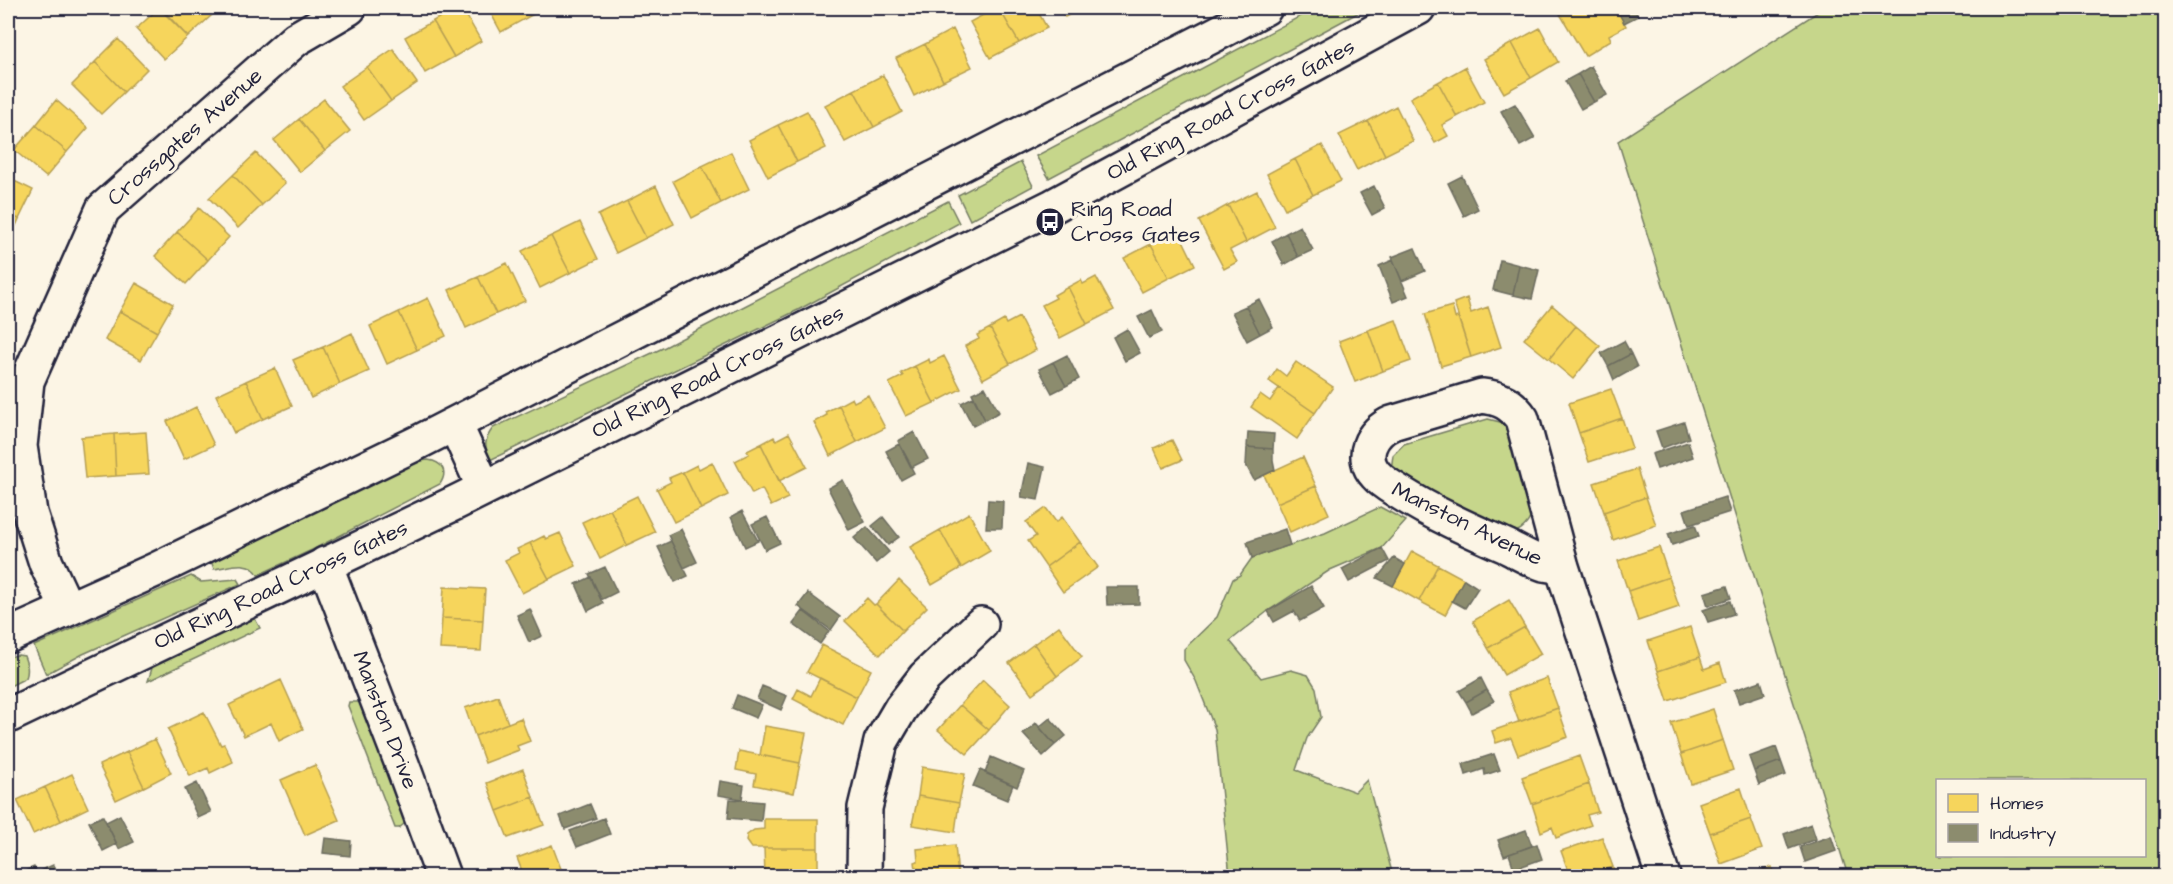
<svg xmlns="http://www.w3.org/2000/svg" width="2173" height="884" font-family="'Architects Daughter',sans-serif">
	<style>
		.green { fill: #c6d68b; stroke: #747c63; stroke-width: 1.5; fill-rule: evenodd }
		.homes { fill: #f6d55c; stroke: #b69f52; stroke-width: 1.5 }
		.industry { fill: #8c8c6e; stroke: #6c6c5f; stroke-width: 1.5 }
		.lines { fill: none; stroke-linecap: round; stroke-linejoin: round }
		.street-casing { stroke: #22223b; stroke-width: 38 }
		.secondary-casing { stroke: #22223b; stroke-width: 38 }
		.street { stroke: #fcf5e5; stroke-width: 33 }
		.secondary { stroke: #fcf5e5; stroke-width: 33 }
		.labels { text-anchor: middle; dominant-baseline: central; stroke-width: 6; stroke-linejoin: round; paint-order: stroke }
		.street-label { font-size: 22px; fill: #22223b; stroke: #fcf5e5 }
		.poi-label { font-size: 22px; fill: #22223b; stroke: #fcf5e5; text-anchor: start }
	</style>
	<rect width="100%" height="100%" fill="#fcf5e5"/>
	<filter id="ink" filterUnits="userSpaceOnUse"><feTurbulence type="fractalNoise" baseFrequency=".0167" numOctaves="2"/><feDisplacementMap in="SourceGraphic" scale="12" xChannelSelector="R" yChannelSelector="G"/><feConvolveMatrix kernelMatrix="1 2 1 2 8 2 1 2 1" color-interpolation-filters="sRGB"/></filter>
	<g filter="url(#ink)">
		<!-- green -->
		<path class="green" d="M1316,8H1367L1049,178L1036,156Z
			M1824,8H2165V876H1848L1618,141ZM1938,780H2144V856H1938Z
			M1021,162L1033,186L970,220L958,195Z
			M948,201L959,223L798,310L490,460C484,446 484,440 493,428L665,347Z
			M1488,419L1504,423L1509,429L1533,512C1527,528 1517,535 1500,534L1391,470L1393,455L1404,444Z
			M428,460C443,462 448,472 440,484L312,550L258,575C250,558 229,567 214,569L211,561L420,461Z
			M1380,507L1406,521L1382,548L1330,570L1268,611L1230,641L1261,678L1291,670L1308,675L1316,688L1321,717L1307,738L1296,770L1355,792L1367,780L1393,876H1230L1215,729L1196,681L1184,660V649L1217,617L1233,579L1240,575L1252,558L1325,533Z
			M191,576L201,582L237,579L240,584L83,654L46,674L34,646Z
			M254,617L260,628L148,681L153,665Z
			M18,655L24,656C27,664 29,670 26,678L8,687V657Z
			M349,702H360L367,717L404,818V824L399,828H395L348,706Z"/>
		<!-- homes -->
		<path class="homes" d="M159,8L188,37L164,59L136,29Z
			M161,8H204L212,15L188,37Z
			M456,8H462L481,41L454,57L433,21Z
			M488,8H525L530,16L501,32Z
			M525,8H546L530,16Z
			M996,8H999L1019,43L990,58L970,22Z
			M999,8H1036L1047,28L1019,43Z
			M1059,8H1082L1065,17Z
			M1568,8H1616L1626,26L1609,35L1611,40L1585,56L1560,14Z
			M433,21L454,57L425,73L405,37Z
			M1540,28L1558,62L1531,78L1512,43Z
			M953,29L972,67L943,81L925,44Z
			M118,39L147,69L124,92L95,62Z
			M1512,43L1531,78L1504,93L1484,59Z
			M925,44L943,81L914,96L896,58Z
			M393,49L417,83L391,101L367,67Z
			M95,62L124,92L101,114L72,85Z
			M367,67L391,101L364,120L340,86Z
			M1465,67L1484,102L1457,117L1438,82Z
			M883,75L902,112L874,127L854,90Z
			M1438,82L1457,117L1442,125L1448,136L1435,143L1410,98Z
			M854,90L874,127L845,142L825,105Z
			M324,99L350,131L325,151L299,119Z
			M56,100L88,128L67,152L36,125Z
			M1396,106L1413,141L1385,155L1368,121Z
			M807,111L826,148L797,162L778,125Z
			M299,119L325,151L300,172L274,140Z
			M1368,121L1385,155L1357,170L1339,135Z
			M36,125L67,152L46,177L14,150Z
			M778,125L797,162L768,177L749,140Z
			M1322,145L1341,181L1313,195L1295,159Z
			M731,152L749,189L721,203L702,166Z
			M256,153L285,183L262,205L233,175Z
			M1295,159L1313,195L1285,209L1267,174Z
			M702,166L721,203L692,218L673,181Z
			M233,175L262,205L238,228L209,198Z
			M8,178L33,190L19,219L8,214Z
			M656,186L674,224L646,238L627,201Z
			M1257,191L1275,227L1246,242L1228,205Z
			M627,201L646,238L616,253L598,215Z
			M1228,205L1246,242L1230,250L1237,262L1224,269L1199,221Z
			M199,208L229,237L208,260L177,232Z
			M8,214L19,219L8,243Z
			M580,222L598,259L570,273L551,236Z
			M1178,230L1195,265L1169,278L1151,244Z
			M177,232L208,260L186,284L155,256Z
			M551,236L570,273L540,288L522,251Z
			M1151,244L1169,278L1142,292L1124,258Z
			M507,263L525,301L496,314L478,277Z
			M478,277L496,314L466,328L449,290Z
			M1096,277L1114,310L1087,324L1068,287L1081,280L1083,284Z
			M136,283L173,304L157,332L120,311Z
			M1068,287L1087,324L1060,338L1042,305L1056,298L1054,295Z
			M428,298L446,336L417,350L399,312Z
			M1467,298L1471,313L1488,307L1501,347L1471,357L1454,303Z
			M1552,305L1576,326L1549,359L1524,339Z
			M1452,306L1455,318L1458,317L1471,357L1441,366L1425,314Z
			M120,311L157,332L141,360L105,340Z
			M399,312L417,350L387,364L370,326Z
			M1019,317L1036,350L1010,364L990,328L1004,320L1006,324Z
			M1396,320L1411,361L1383,371L1368,330Z
			M1576,326L1600,346L1573,379L1549,359Z
			M990,328L1010,364L983,379L965,346L979,339L977,335Z
			M1368,330L1383,371L1355,382L1339,341Z
			M352,333L369,371L340,384L323,347Z
			M323,347L340,384L311,398L293,360Z
			M944,356L961,389L934,403L915,366L929,359L930,363Z
			M1296,362L1333,387L1315,413L1269,381L1277,369L1286,376Z
			M915,366L934,403L906,416L889,383L903,376L901,373Z
			M275,368L292,406L263,419L246,381Z
			M246,381L263,419L234,433L216,395Z
			M1279,388L1315,413L1297,439L1251,407L1260,394L1270,401Z
			M1611,389L1622,418L1579,433L1569,403Z
			M868,395L885,428L857,442L839,405L852,398L854,402Z
			M839,405L857,442L830,456L814,422L827,415L825,412Z
			M196,407L214,445L184,459L167,421Z
			M1622,418L1632,448L1589,462L1579,433Z
			M146,432L149,474L116,476L114,434Z
			M789,433L807,467L779,481L761,444L774,437L776,440Z
			M114,434L116,476L85,478L81,437Z
			M1172,440L1182,460L1163,468L1154,448Z
			M761,444L788,498L771,506L762,489L752,494L735,461L749,454L747,451Z
			M1303,457L1316,486L1277,503L1264,475Z
			M712,462L728,495L701,509L683,472L697,465L699,469Z
			M1637,469L1646,497L1604,512L1594,483Z
			M683,472L701,509L674,522L657,489L671,482L669,478Z
			M1316,486L1329,514L1290,532L1277,503Z
			M637,496L655,532L627,545L610,509Z
			M1646,497L1656,525L1613,540L1604,512Z
			M1046,508L1056,522L1062,517L1080,542L1046,567L1028,541L1036,536L1026,522Z
			M610,509L627,545L600,559L582,522Z
			M969,513L990,551L961,568L940,530Z
			M940,530L961,568L932,585L910,547Z
			M560,533L576,566L549,579L530,543L544,536L546,539Z
			M1080,542L1098,567L1063,592L1046,567Z
			M530,543L549,579L522,593L505,560L519,553L517,549Z
			M1659,547L1669,577L1628,591L1618,561Z
			M1412,551L1438,565L1419,601L1393,586Z
			M1438,565L1464,579L1445,615L1419,601Z
			M1669,577L1679,607L1638,621L1628,591Z
			M899,580L927,607L903,631L876,604Z
			M444,587L485,589L483,620L442,618Z
			M867,598L874,605L876,604L903,631L880,655L845,621Z
			M1509,600L1525,627L1488,648L1473,621Z
			M442,618L483,620L481,651L440,649Z
			M1059,626L1082,657L1057,676L1034,644Z
			M1525,627L1541,654L1504,675L1488,648Z
			M1690,627L1700,657L1658,671L1648,641Z
			M1034,644L1057,676L1032,694L1009,663Z
			M822,645L871,670L857,697L807,672Z
			M1700,657L1704,669L1720,663L1726,682L1668,701L1658,671Z
			M820,678L857,697L843,725L793,699L798,689L811,696Z
			M1547,678L1558,708L1519,722L1508,692Z
			M281,680L303,729L279,741L271,723L244,736L229,705Z
			M983,680L1010,705L989,730L960,705Z
			M498,696L508,723L475,736L465,708Z
			M960,705L989,730L967,754L938,730Z
			M1558,708L1568,737L1518,755L1511,738L1496,743L1492,731Z
			M1713,709L1723,740L1681,754L1671,723Z
			M204,712L221,745L224,744L233,762L210,773L208,768L190,776L168,729Z
			M521,718L530,741L517,746L519,750L485,763L475,736Z
			M765,726L806,733L800,763L760,755Z
			M155,739L171,773L144,787L127,752Z
			M1723,740L1733,770L1691,784L1681,754Z
			M739,751L800,763L794,793L754,785L756,774L736,770Z
			M127,752L144,787L116,800L99,765Z
			M1579,756L1589,784L1532,804L1522,777Z
			M315,765L339,820L305,835L281,780Z
			M922,767L965,774L959,803L918,796Z
			M523,769L533,797L497,811L487,783Z
			M72,774L88,808L61,821L45,787Z
			M1589,784L1598,812L1587,815L1591,825L1556,838L1552,827L1541,832L1532,804Z
			M45,787L61,821L33,834L17,800Z
			M1741,788L1751,819L1710,833L1699,803Z
			M918,796L959,803L955,832L912,825Z
			M533,797L544,825L508,838L497,811Z
			M764,819H818V848H751L746,841L747,835L754,830L764,829Z
			M1751,819L1762,849L1721,864L1710,833Z
			M1602,837L1613,867L1587,876H1570L1561,851Z
			M552,845L563,874L557,876H524L517,858Z
			M955,845L958,876H917L915,862L918,861L917,849Z
			M764,848H818V876H765Z
			M1613,867L1616,876H1587Z
			M1772,867L1775,876H1745Z
			M327,870L350,876H325Z"/>
		<!-- industry -->
		<path class="industry" d="M1616,8H1634L1638,16L1624,23Z
			M1591,66L1607,95L1594,102L1578,74Z
			M1578,74L1594,102L1581,109L1565,81Z
			M1515,104L1535,138L1520,146L1501,111Z
			M1462,176L1478,209L1464,216L1448,183Z
			M1374,186L1385,208L1372,215L1360,193Z
			M1300,226L1313,250L1298,257L1286,233Z
			M1286,233L1298,257L1284,265L1272,241Z
			M1415,248L1425,271L1402,281L1392,257Z
			M1393,260L1408,296L1393,302L1379,266Z
			M1500,260L1519,265L1513,295L1493,290Z
			M1519,265L1539,270L1532,299L1513,295Z
			M1259,299L1273,327L1260,334L1246,306Z
			M1246,306L1260,334L1247,341L1232,312Z
			M1152,310L1162,332L1149,338L1138,317Z
			M1127,329L1140,353L1125,361L1113,337Z
			M1624,341L1631,354L1608,366L1601,353Z
			M1631,354L1637,367L1614,380L1608,366Z
			M1067,355L1079,379L1066,386L1053,362Z
			M1053,362L1066,386L1052,393L1039,369Z
			M985,387L999,412L985,420L972,393Z
			M973,397L985,420L973,426L961,403Z
			M1684,422L1689,438L1662,448L1656,431Z
			M914,432L928,459L912,467L898,441Z
			M1248,432L1274,434L1273,449L1247,447Z
			M1688,442L1693,457L1657,469L1652,454Z
			M899,444L914,473L901,480L886,451Z
			M1247,447L1273,449V460L1275,470L1254,480L1246,465Z
			M1028,463L1045,467L1038,500L1021,497Z
			M843,480L865,522L849,530L828,488Z
			M1725,497L1730,512L1689,525L1684,510Z
			M988,500L1003,501L1002,528H986Z
			M742,511L758,541L745,547L731,517Z
			M767,517L780,543L765,550L752,524Z
			M883,517L899,537L888,545L872,526Z
			M1695,525L1699,536L1672,545L1668,534Z
			M867,527L889,552L876,563L854,538Z
			M681,529L697,562L684,568L668,535Z
			M1285,529L1290,545L1252,558L1247,542Z
			M671,541L688,576L675,582L658,547Z
			M1382,548L1389,561L1349,582L1342,569Z
			M1394,558L1405,564L1393,586L1377,578Z
			M605,567L617,592L601,600L589,574Z
			M591,577L603,603L588,611L576,584Z
			M1464,579L1478,588L1465,608L1452,601Z
			M1311,586L1324,608L1300,621L1294,611L1274,622L1268,611Z
			M1727,586L1731,598L1708,606L1704,593Z
			M1106,587H1139V604L1107,605Z
			M808,593L840,617L831,630L798,606Z
			M1730,601L1734,614L1708,622L1703,610Z
			M530,609L542,636L529,642L517,615Z
			M803,611L829,631L820,644L793,624Z
			M1481,678L1487,690L1466,702L1459,691Z
			M1761,681L1765,694L1739,703L1734,690Z
			M762,686L787,696L781,710L757,699Z
			M1487,690L1494,701L1472,713L1466,702Z
			M737,695L762,705L756,718L732,708Z
			M1050,718L1066,736L1055,745L1039,727Z
			M1036,723L1055,745L1043,756L1023,734Z
			M1776,747L1781,761L1754,771L1749,757Z
			M1494,754L1500,770L1485,775L1484,769L1466,775L1463,764Z
			M991,757L1024,771L1017,787L985,773Z
			M1781,761L1786,775L1759,785L1754,771Z
			M980,770L1013,785L1007,800L973,786Z
			M720,781L744,785L742,799L718,795Z
			M197,783L211,812L198,818L185,789Z
			M730,799L763,802L761,821L728,818Z
			M590,804L596,818L565,829L560,816Z
			M120,815L134,842L119,849L106,822Z
			M103,816L117,844L103,851L89,822Z
			M604,818L610,834L577,847L570,831Z
			M1811,824L1816,839L1789,849L1784,834Z
			M1526,830L1532,846L1504,856L1498,840Z
			M1831,836L1836,851L1805,862L1800,847Z
			M325,838L351,841L350,856L323,853Z
			M1537,844L1542,859L1514,869L1509,854Z
			M53,865L59,876H39L37,872Z
			M34,867L39,876H19L18,874Z"/>
		<g class="lines">
			<!-- street casing -->
			<g class="street-casing">
				<path id="street" d="M325,564L402,764L443,876
					M1562,567C1556,566 1550,565 1544,564C1531,560 1518,552 1506,546C1470,530 1432,513 1399,492C1391,487 1382,482 1376,475C1359,457 1371,432 1392,423L1482,396C1501,398 1512,404 1522,419L1562,567L1663,876
					M67,608L46,563L30,513L20,446L27,381L103,209L296,39L349,8
					M864,876L865,808L881,742L901,708L925,677L981,624"/>
			</g>
			<!-- secondary casing -->
			<g class="secondary-casing">
				<path id="secondary" d="M455,424L484,488
					M8,636L155,570L417,443L1218,33L1265,8
					M8,716L457,502L1053,206L1418,8"/>
			</g>
			<!-- street -->
			<use href="#street" class="street"/>
			<!-- secondary -->
			<use href="#secondary" class="secondary"/>
		</g>
	</g>
	<!-- icons -->
	<defs>
		<g id="bus-disc" transform="scale(1.5)"><circle r="9.5" fill="#22223b" stroke="#fcf5e5"/><path d="M-5-6H5V4H4V6H2V4H-2V6H-4V4H-5ZM-3.5-4V0h7V-4ZM-3.5 1.2v1.5H-2V1.2ZM2 1.2v1.5H3.5V1.2Z" fill="#fff"/></g>
	</defs>
	<g fill-rule="evenodd">
		<use href="#bus-disc" x="1050" y="222"/>
	</g>
	<g class="labels">
		<!-- street labels -->
		<g class="street-label">
			<text transform="translate(1231 110) rotate(-28)">Old Ring Road Cross Gates</text>
			<text transform="translate(185 137) rotate(-41)">Crossgates Avenue</text>
			<text transform="translate(718 372) rotate(-26)">Old Ring Road Cross Gates</text>
			<text transform="translate(1467 524) rotate(26)">Manston Avenue</text>
			<text transform="translate(281 585) rotate(-25)">Old Ring Road Cross Gates</text>
			<text transform="translate(385 720) rotate(69)">Manston Drive</text>
		</g>
		<!-- poi labels -->
		<g class="poi-label">
			<text x="1071" y="209">Ring Road<tspan x="1071" dy="25">Cross Gates</tspan></text>
		</g>
	</g>
	<!-- margin -->
	<rect width="2173" height="884" fill="none" stroke="#fcf5e5" stroke-width="30"/>
	<rect x="15" y="15" width="2143" height="854" fill="none" stroke="#22223b" stroke-width="2" filter="url(#ink)"/>
	<!-- legend -->
	<rect x="1936" y="779" width="210" height="78" fill="#fcf5e5" stroke="#a5a1a1" stroke-width="1.5"/>
	<rect x="1948" y="794" width="30" height="18" fill="#f6d55c" stroke="#a5a1a1" stroke-width="1.5"/>
	<text x="1990" y="809" font-size="18" fill="#22223b">Homes</text>
	<rect x="1948" y="824" width="30" height="18" fill="#8c8c6e" stroke="#a5a1a1" stroke-width="1.5"/>
	<text x="1990" y="839" font-size="18" fill="#22223b">Industry</text>
</svg>
